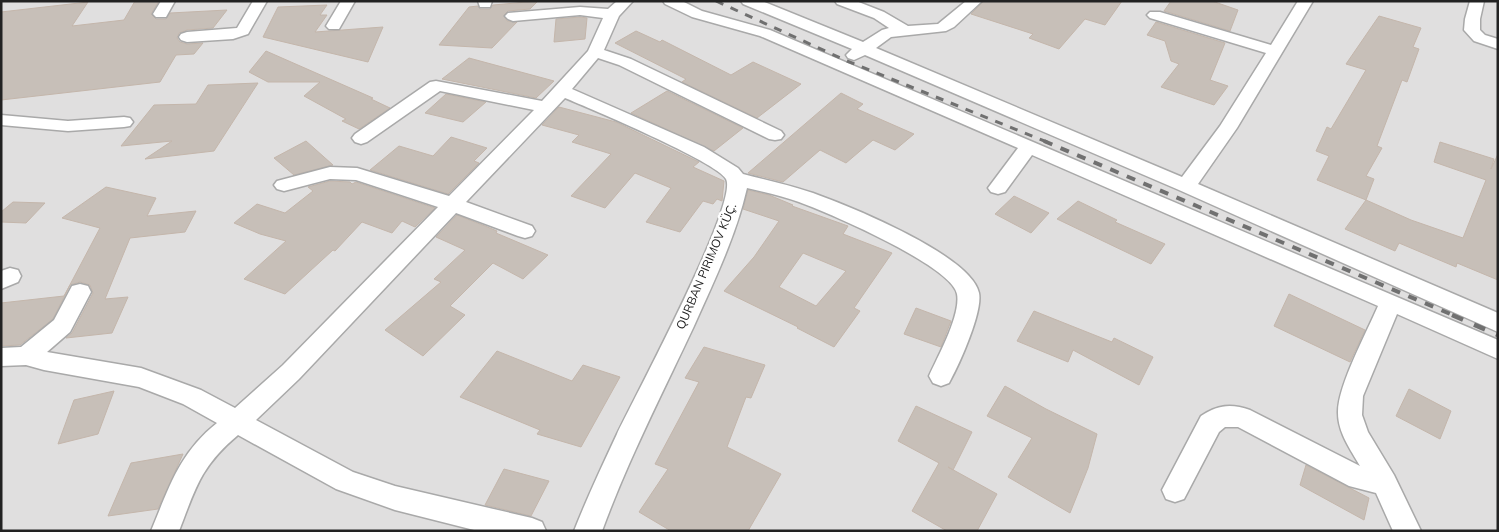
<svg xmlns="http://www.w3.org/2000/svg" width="1499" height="532" font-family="Mulish,sans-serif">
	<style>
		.residential { fill: #e0dfdf }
		.building { fill: #c7bfb8; stroke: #c4b6ab; fill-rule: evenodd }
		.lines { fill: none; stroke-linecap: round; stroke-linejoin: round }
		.street-casing { stroke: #a9a9a9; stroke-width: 3 }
		.street { fill: #fff; fill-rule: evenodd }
		.rail-far2 { stroke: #707070; stroke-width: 3; stroke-dasharray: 8 8; stroke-linecap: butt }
		.rail-far1 { stroke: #707070; stroke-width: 4; stroke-dasharray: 9 9; stroke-linecap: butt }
		.rail { stroke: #707070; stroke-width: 4.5; stroke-dasharray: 12 12; stroke-linecap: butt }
		.labels { text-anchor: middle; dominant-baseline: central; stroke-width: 5; stroke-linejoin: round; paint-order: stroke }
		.street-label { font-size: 12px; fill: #222; stroke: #fff }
	</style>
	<rect width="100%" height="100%" fill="#f2efe9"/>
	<!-- residential -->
	<path class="residential" d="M1,1H1498V531H1Z"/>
	<!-- building -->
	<path class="building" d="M135,1H159L151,14L156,19H166L170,13L227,10L213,28L187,30L179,33L177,38L180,42L187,44L203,43L194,54L176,55L160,82L1,100V12L88,2L72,26L124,20Z
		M538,1L530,9L508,11L504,15L507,21L517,22L492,48L439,45L469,7L478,6L480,9H490L493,5Z
		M984,1H1122L1105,25L1085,19L1059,49L1029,38L1033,34L971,14Z
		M1171,1H1212L1238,10L1230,31L1164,11Z
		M327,5L320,15H327L315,32L383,27L368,62L263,37L278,7Z
		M1379,16L1421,28L1413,47L1419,49L1407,82L1402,80L1377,146L1382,148L1366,176L1374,179L1366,200L1317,180L1329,156L1316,151L1327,127L1331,129L1366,70L1346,64Z
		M580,17L587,18L585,39L554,42L556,19Z
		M1156,22L1225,43L1210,80L1228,86L1214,105L1161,87L1179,64L1171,61L1165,41L1147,35Z
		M636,31L660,42L662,40L731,75L753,62L801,84L757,118L682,82L686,79L615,43Z
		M266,51L373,98L371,99L390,108L359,129L342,121L346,119L304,96L320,82H268L249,72Z
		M469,58L554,81L536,98L442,79Z
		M258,83L214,151L145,159L172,141L121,146L154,105L196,104L208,85Z
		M667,91L743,128L714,151L631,113Z
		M841,93L863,104L857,109L914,134L895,150L873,140L846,163L820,150L783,182L748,173Z
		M446,94L486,102L463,122L425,113Z
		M559,107L616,122L699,162L693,167L724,181L722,201L717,199L713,204L703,201L680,232L646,222L671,188L635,173L605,208L571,196L611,154L572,142L579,135L542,125Z
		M451,137L487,148L474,161L479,163L448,194L370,170L399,146L433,156Z
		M306,141L333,165L294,175L274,158Z
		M1440,142L1494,159L1491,169L1498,154V280L1457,263L1456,267L1399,243L1395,251L1345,229L1366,200L1411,220L1463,238L1486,180L1434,162Z
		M330,181L350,182L352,184L356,182L435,208L415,227L402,221L392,233L362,222L335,251L333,250L285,294L244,279L286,241L260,234L234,223L257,204L285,213L313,191L308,187Z
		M106,187L156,198L147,216L196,211L185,232L130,238L105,299L128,297L112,333L66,338L72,333L93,293L90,285L80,282L70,285L53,319L20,345L1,346V303L64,296L100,228L62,218Z
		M748,190L769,195L793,205L792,206L848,226L843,234L892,253L854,308L860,311L834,347L797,328L798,327L724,291L754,257L779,221L743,209ZM803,253L846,271L816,306L779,287Z
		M1014,196L1049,213L1031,233L995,214Z
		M1078,201L1117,220L1115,222L1165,244L1151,264L1057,219Z
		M13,202L45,203L26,223L1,222V212Z
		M457,215L485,226L497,231L496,233L548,255L523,279L493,263L450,306L465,315L423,356L385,330L441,282L434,279L465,250L436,237Z
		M1289,294L1365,330L1350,362L1274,326Z
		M916,308L951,321L941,347L904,334Z
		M1034,311L1112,342L1114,338L1153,357L1139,385L1073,350L1068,362L1017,341Z
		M704,347L765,365L751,398L746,397L727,447L781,474L748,531H671L639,512L668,469L655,464L699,382L685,378Z
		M497,351L572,381L583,365L620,377L581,447L537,434L540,430L460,397Z
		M1005,386L1046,409L1097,434L1088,468L1070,513L1008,477L1032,438L987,416Z
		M1409,389L1451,411L1440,439L1396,416Z
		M114,391L98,434L58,444L74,400Z
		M916,406L972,432L953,470L948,467L997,494L977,531H947L912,511L939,463L898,441Z
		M183,454L158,509L108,516L131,463Z
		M1306,465L1369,498L1364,520L1300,485Z
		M504,469L549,481L531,516L485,505Z"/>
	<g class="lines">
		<!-- street casing -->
		<g class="street-casing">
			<path id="street" d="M161,1H175L166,17H156L153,14Z
				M253,1H267L248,34L233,39L187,42L181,40L179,37L181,34L187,32L237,28Z
				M341,1H355L339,29H329L326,26Z
				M478,1H492L490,7H480Z
				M617,1H633L619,16L604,50L631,59L781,131L784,135L781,139L775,140L769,139L619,65L598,58L572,89L704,147L738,168L743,174C766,180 790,185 813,193C849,206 971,255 979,293C983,312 959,365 949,383L941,386L933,383L929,376C938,356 961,315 957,294C952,266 827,212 799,202C782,196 765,192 747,188C736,236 714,281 694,326C662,394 628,460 602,531H574C587,498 602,466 617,434C633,400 739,203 726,179C717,162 589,108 565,98L466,202L532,226L535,231L532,236L525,238L518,236L456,213L299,379L256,420L353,472L395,486L532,518L542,522L546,531H478L395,510L336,489L238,435C201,466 196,487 179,531H151C169,488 179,453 217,423L183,404L139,387L44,370L26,365L1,366V348L21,347L54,320L72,286L80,284L88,286L91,292L70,332L47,352L141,368L201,390L235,408L283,365L438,207L356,180L330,179L284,191L277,189L274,185L277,181L330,167L357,168L449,196L534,110L440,91L367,142L361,144L355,142L352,138L355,134L430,82L436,81L542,101L588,51L603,18L580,15L513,21L508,19L505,16L508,13L580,7L608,9Z
				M663,1H682L702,11L770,30L1498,340V359L1397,314L1363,396L1362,415L1368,432L1394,475L1421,531H1393L1376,493L1349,486L1238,427H1225L1219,432L1184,499L1175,502L1166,499L1162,490L1201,416C1217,405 1231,403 1250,410L1360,466C1351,450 1338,433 1338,413C1337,387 1367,332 1378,306L1032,155L1005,192L998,194L991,192L988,188L1018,148L760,36L692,17L665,4Z
				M741,1H762L863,42L882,30L889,28L874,18L837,4L835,1H856L884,12L908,26L938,24L966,1H982L954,27L946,31L891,37L876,48L1182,177L1220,126L1266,53L1150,18L1147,15L1150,12H1160L1271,45L1298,1H1313L1237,128L1198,184L1498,313V332L1179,190L865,55L854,60L848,58L846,55L852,49L743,4Z
				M1470,1H1484L1480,19V30L1485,35L1498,39V49L1474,41L1464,30L1465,19Z
				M1,115L68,121L124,117L130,118L133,122L130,126L124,127L68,131L1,125Z
				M10,268L18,270L21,276L18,282L1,289V271Z"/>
		</g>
		<!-- street -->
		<use href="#street" class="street"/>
		<!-- rail-far2 -->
		<path class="rail-far2" d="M716,1L847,61L1047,142"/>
		<!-- rail-far1 -->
		<path class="rail-far1" d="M1044,141L1455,316"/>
		<!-- rail -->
		<path class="rail" d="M1452,315L1498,335"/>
	</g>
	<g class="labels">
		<!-- street labels -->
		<g class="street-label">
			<text transform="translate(706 266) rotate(-67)">QURBAN PIRIMOV KÜÇ.</text>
		</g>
	</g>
	<!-- border -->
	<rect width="1499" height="532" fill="none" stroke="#222222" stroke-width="5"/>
</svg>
